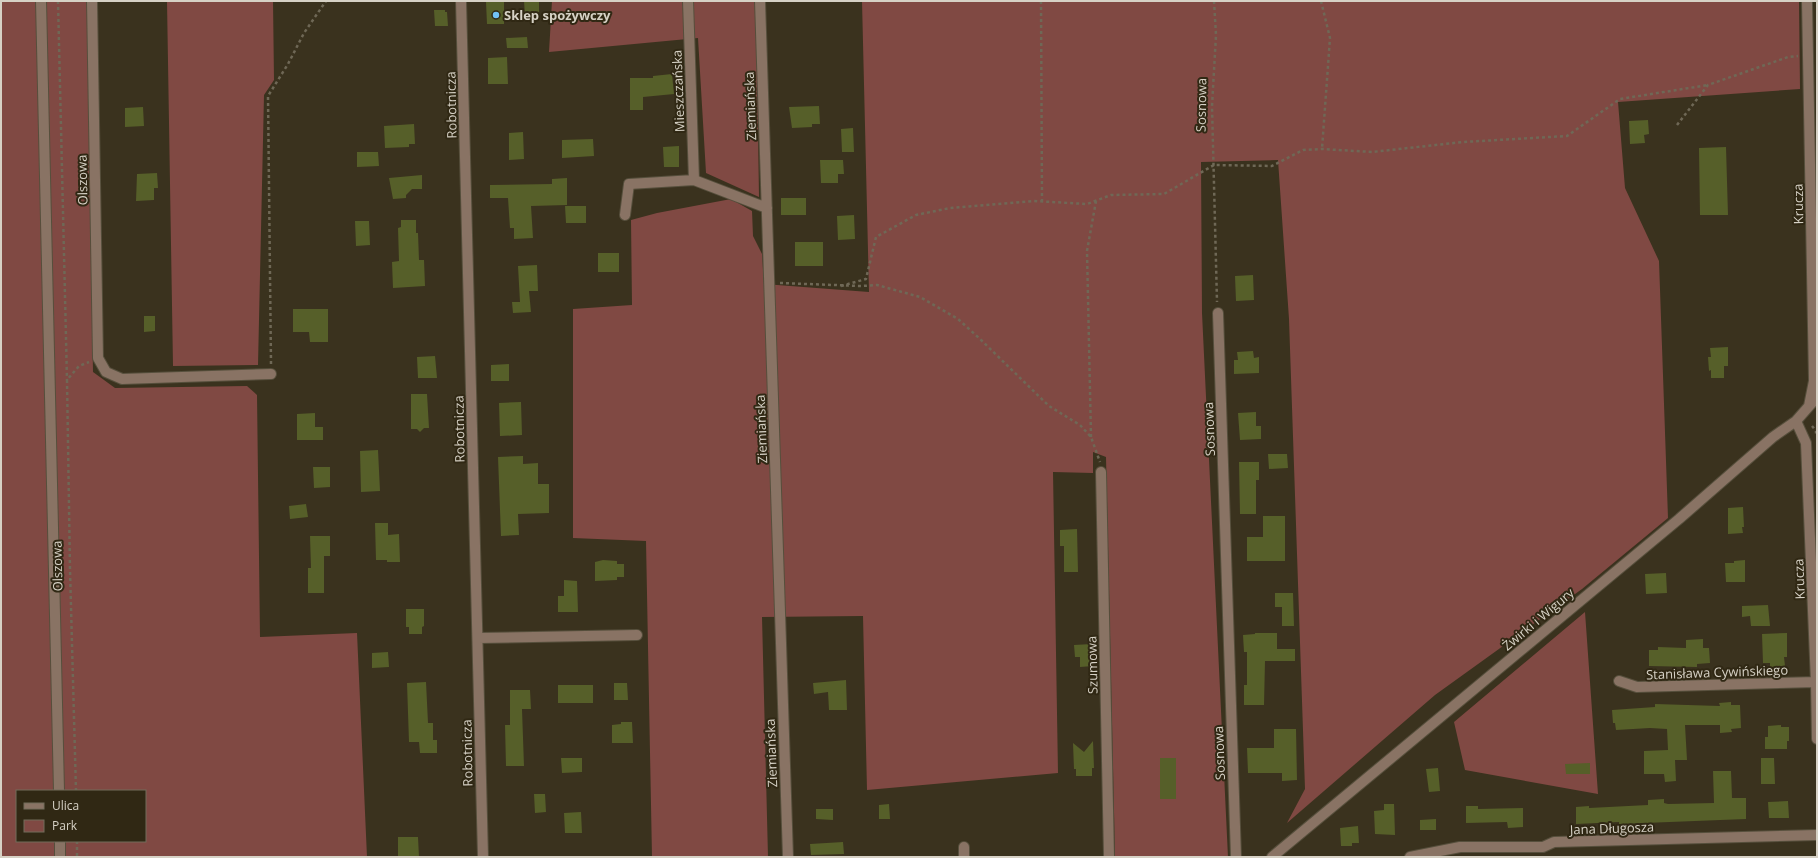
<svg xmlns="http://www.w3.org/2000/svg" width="1818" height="858" font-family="'Open Sans',sans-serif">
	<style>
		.green { fill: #804943; fill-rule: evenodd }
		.building { fill: #565f29 }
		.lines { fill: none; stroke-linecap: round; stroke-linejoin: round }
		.minor-casing { stroke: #564f3c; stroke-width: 12 }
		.path { stroke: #6f6856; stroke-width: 2.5; stroke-dasharray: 3 3; stroke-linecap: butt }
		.minor { stroke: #897364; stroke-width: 10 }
		.poi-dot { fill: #71c1f5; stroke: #302814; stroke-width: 1.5 }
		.labels { text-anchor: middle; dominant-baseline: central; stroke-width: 4; stroke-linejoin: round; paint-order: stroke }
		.poi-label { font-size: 13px; font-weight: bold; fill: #d6d1c5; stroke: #302814; text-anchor: start }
		.street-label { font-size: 13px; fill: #d6d1c5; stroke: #302814 }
	</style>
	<rect width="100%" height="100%" fill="#3a321e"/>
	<!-- green -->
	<path class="green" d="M1,1H87L93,372L115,388L247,386L257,395L260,637L357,633L367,857H1ZM17,791H145V841H17Z
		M167,1H273L274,80L264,95L258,365L173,366Z
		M552,1H756L759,197L706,173L698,38L549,52Z
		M862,1H1799L1800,89L1618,102L1625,188L1659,261L1668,518L1582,589L1435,695L1287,823L1305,789L1289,319L1278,160L1201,162L1202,313L1228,857H1115L1106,457L1093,452V473L1053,472L1058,773L867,790L863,616L762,617L768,857H652L646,541L573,538V309L632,305L631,220L657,213L731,199L752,211L753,236L762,254L764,284L869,292Z
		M1585,612L1598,794L1465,770L1454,722Z"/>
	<!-- building -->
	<path class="building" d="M524,1H539V15L525,16Z
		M486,2H504V24H487Z
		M434,10H445V12H447L448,26H435Z
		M527,37L528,48H507L506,38Z
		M507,57L508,84H488V58Z
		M672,74L674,94L643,97V110H630V78H653V76Z
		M819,106L820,124H812V127L792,128L789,107Z
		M143,107L144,126L125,127V108Z
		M1648,120L1649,134L1644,135L1645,143L1630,144L1629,121Z
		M414,124L415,144H409V147L385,148L384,126Z
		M853,128L854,152H842L841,129Z
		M523,132L524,159L509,160V133Z
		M593,139L594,156L562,158V140Z
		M679,146V167H664L663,147Z
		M1726,147L1728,215H1700L1699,148Z
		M357,152H378L379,166L357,167Z
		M820,160H843L844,174H838V183H821Z
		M157,173L158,188H154V200L136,201L137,174Z
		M422,175V189H412L406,195V198L393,199L389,178Z
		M567,178V205L531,206L533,238L514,239V228H510L508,198H490V185L552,184V179Z
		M781,198H806V215H781Z
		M565,206H586V223H566Z
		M854,215L855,239L838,240L837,216Z
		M401,220H416V233H418L419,260H424L425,286L393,288L392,262L399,261L398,228L401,227Z
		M355,221H369L370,245L356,246Z
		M795,242H823V266H795Z
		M598,253H619V272H598Z
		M537,265L538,291H529L531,312L513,313L512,302H520L518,266Z
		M1253,275L1254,300L1236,301L1235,276Z
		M293,309H328V342H310L309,332H293Z
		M144,316H155V331L144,332Z
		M1728,347V366H1724V378H1711V370L1709,371L1708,357H1711L1710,348Z
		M1253,351L1254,358L1259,357V373L1234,374V360H1238L1237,352Z
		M435,356L437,378H418L417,357Z
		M509,364V381H491V365Z
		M411,394H427L429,428H424L420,432L417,429H411Z
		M521,402L522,435L500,436L499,403Z
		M1256,412V426H1261V439L1240,440L1238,413Z
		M315,413V427H323V440H297V414Z
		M378,450L380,491L361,492L360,451Z
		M1268,454H1287L1288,468L1269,469Z
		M523,456V464L538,463V484H549V513L518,514L519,535L501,536L498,457Z
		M1239,462H1259V480H1256V514H1240Z
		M313,467H330V487L314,488Z
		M306,504L308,517L290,519L289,506Z
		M1743,507L1744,527H1742L1743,533L1728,534V508Z
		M1263,516H1285V561H1247V537H1263Z
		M375,523H388V535L399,534L400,562H387V560H376Z
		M1077,529L1078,572H1064V546H1060V530Z
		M310,536H330V556H324V593H308V568H311Z
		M603,560L617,561V564H624V577H617V580L595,581V562Z
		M1745,560V582H1726L1725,563H1734V561Z
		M1666,573L1667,593L1646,594L1645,574Z
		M564,580L577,581L578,612H558V596H564Z
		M1275,593H1293L1294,626H1282V607H1275Z
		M1768,605L1770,626H1751L1750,616L1742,617V606Z
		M406,609H424V626L422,627V634H409V627H406Z
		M1255,633H1277V649H1295V661H1265L1264,705H1244V685H1247V652H1244L1243,635L1255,634Z
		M1787,633V657H1784L1785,666L1770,667V663H1763L1762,634Z
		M1703,639V648H1709L1710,663L1697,664V667L1649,666V650H1658V647L1686,648V640Z
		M1092,644L1093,666L1080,667V657H1075L1074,645Z
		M388,652L389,667L372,668V653Z
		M846,680L847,710H829L828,692L814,694L813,683Z
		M426,682L428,723H433V740H437V753H420L419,742H409L407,683Z
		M614,683H627L628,700H614Z
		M558,685H593V703H558Z
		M510,690H530L531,709H522L524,766H506L505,725H510Z
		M1731,702V705H1740L1741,728L1731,729L1732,732L1720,733V725H1685L1687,760H1675L1676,781L1665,782L1664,774H1644V751L1668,750L1667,729L1650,728L1616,730L1615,723H1613L1612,710L1655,707V704L1720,706L1719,703Z
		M621,722H632L633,743H612V725L621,724Z
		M1781,725V727H1789V741H1787V749H1765V737H1768V726Z
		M1274,729H1296L1297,780L1282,781V773H1248L1247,748H1274Z
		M1093,741L1094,768H1092V776H1076V769H1074L1073,743L1084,752Z
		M561,758H582V772L562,773Z
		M1160,758H1176V799H1160Z
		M1761,758H1774L1775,784H1761Z
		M1590,763V774H1566L1565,764Z
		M1438,768L1440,791L1429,792L1426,769Z
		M1713,771H1731L1732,798H1746V819L1619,824V822L1576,824V807L1589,806V808L1648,805V800L1664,799V803L1668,804L1714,803Z
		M534,794H545L546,812L535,813Z
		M1788,801L1789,818H1769L1768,802Z
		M889,804L890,819H879V805Z
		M1384,804H1394L1395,835L1375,834L1374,811L1384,810Z
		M1466,806H1478V809L1523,808V827L1508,828L1507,822L1466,823Z
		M816,809H833V820L816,819Z
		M581,812L582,833H565L564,813Z
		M1436,819V830H1420V820Z
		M1358,826L1359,843H1352V846H1341L1340,828Z
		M398,837H418L419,857H398Z
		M843,842L844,854L811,855L810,844Z"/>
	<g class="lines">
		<!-- minor casing -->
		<g class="minor-casing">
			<path id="minor" d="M41,1L59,791
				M92,1L98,358L106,372L122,379L271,374
				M461,1L483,857
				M688,1L694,180
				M760,1L788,857
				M1807,1L1814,381L1809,406
				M625,215L629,184L694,180L767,208
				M1218,313L1236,857
				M1796,421L1806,443L1816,682L1817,739
				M1101,472L1109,857
				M478,638L637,635
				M1619,681L1637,687L1816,682
				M60,841V857
				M964,847V857
				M1272,857L1679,519L1773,437L1796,421L1817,397
				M1410,857L1460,847H1543L1554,842L1817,835"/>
		</g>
		<!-- path -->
		<path class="path" d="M58,1L67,380
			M1041,1L1042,202
			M1214,1L1216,35L1212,106L1217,302
			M1321,1L1330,38L1322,149
			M1677,125L1708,85L1788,57L1798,56
			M780,283L861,286L877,285L920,297L958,319L979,338L1049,406L1080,425L1091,437L1100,462
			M841,286L866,279L876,237L916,215L950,208L1034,201L1087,204L1111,195L1164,194L1214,165L1272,166L1303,150L1322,149L1372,152L1463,142L1567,136L1620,99L1708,85
			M271,364L268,96L288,64L304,33L326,1
			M1812,426L1816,431V435
			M1091,437L1087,251L1096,201
			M76,791L70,570L67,380L79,366L89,362
			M77,841V857"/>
		<!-- minor -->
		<use href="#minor" class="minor"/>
	</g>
	<!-- markers -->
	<circle class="poi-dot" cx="496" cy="15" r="4"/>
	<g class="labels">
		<!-- poi labels -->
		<g class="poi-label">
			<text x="504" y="15">Sklep spożywczy</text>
		</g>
		<!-- street labels -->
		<g class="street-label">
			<text transform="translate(678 91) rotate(-92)">Mieszczańska</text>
			<text transform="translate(451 105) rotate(-91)">Robotnicza</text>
			<text transform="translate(1201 105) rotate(-89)">Sosnowa</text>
			<text transform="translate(750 106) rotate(-92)">Ziemiańska</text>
			<text transform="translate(82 180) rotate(-91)">Olszowa</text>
			<text transform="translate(1798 204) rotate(-91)">Krucza</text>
			<text transform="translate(459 429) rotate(-91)">Robotnicza</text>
			<text transform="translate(761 429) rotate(-92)">Ziemiańska</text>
			<text transform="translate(1209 429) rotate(-92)">Sosnowa</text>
			<text transform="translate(57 566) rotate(-91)">Olszowa</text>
			<text transform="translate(1799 579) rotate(-92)">Krucza</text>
			<text transform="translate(1538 619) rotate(-40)">Żwirki i Wigury</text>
			<text transform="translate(1092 665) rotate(-91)">Szumowa</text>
			<text transform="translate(1717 672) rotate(-2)">Stanisława Cywińskiego</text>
			<text transform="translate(467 753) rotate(-91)">Robotnicza</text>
			<text transform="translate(771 753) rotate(-92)">Ziemiańska</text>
			<text transform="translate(1219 753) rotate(-92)">Sosnowa</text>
			<text transform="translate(1612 828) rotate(-2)">Jana Długosza</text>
		</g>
	</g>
	<!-- border -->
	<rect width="1818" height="858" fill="none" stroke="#d6d1c5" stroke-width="4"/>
	<!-- legend -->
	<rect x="16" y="790" width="130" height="52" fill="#302814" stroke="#726c5b"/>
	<rect x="24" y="803" width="20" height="6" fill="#897364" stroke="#726c5b"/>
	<text x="52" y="810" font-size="12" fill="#d6d1c5">Ulica</text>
	<rect x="24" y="820" width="20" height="12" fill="#804943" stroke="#726c5b"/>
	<text x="52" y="830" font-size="12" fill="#d6d1c5">Park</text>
</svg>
